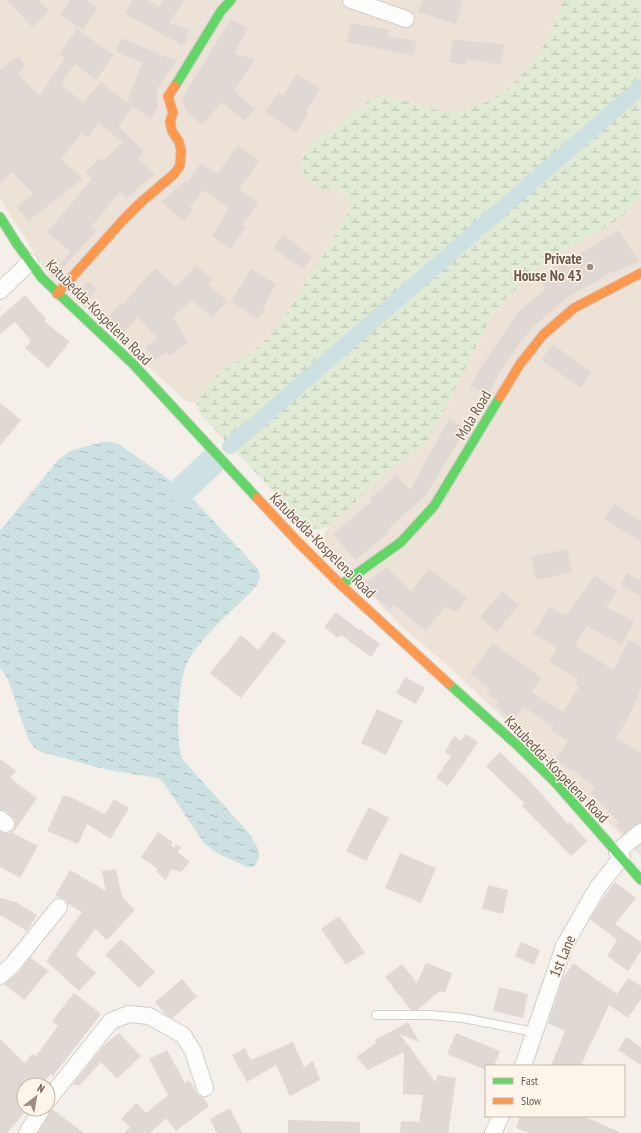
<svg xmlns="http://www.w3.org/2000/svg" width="641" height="1133" font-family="'PT Sans Narrow',sans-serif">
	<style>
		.residential { fill: #ede2d7 }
		.wetland { fill: url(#wetland-marsh) }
		.water { fill: url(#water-ripples) }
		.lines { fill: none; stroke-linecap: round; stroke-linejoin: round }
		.canal { stroke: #cde1e3; stroke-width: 16 }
		.river { stroke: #cde1e3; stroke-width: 27 }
		.building { fill: #e0d8d2 }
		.lane-casing { stroke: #d3cdc7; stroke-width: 10 }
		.street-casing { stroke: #d3cdc7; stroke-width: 18 }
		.fast-casing { stroke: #d2ccc5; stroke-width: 11 }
		.slow-casing { stroke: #d2ccc5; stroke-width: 11 }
		.lane { stroke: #fdfdfc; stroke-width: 8 }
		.street { stroke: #fdfdfc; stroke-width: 16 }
		.fast { stroke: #63d668; stroke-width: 9 }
		.slow { stroke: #ff974d; stroke-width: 9 }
		.poi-dot { fill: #9e8d84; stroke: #fdf5ea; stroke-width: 1.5 }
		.labels { text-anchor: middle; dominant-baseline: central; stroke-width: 3; stroke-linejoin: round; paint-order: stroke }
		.poi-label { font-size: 15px; font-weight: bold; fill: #6f584d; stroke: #fdf5ea; text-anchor: end }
		.street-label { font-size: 15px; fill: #6f584d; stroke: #fdf5ea }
	</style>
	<defs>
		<pattern id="wetland-marsh" width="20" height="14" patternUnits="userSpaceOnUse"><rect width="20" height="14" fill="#e1ead5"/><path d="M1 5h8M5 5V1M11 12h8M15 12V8" fill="none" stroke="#bbc0af"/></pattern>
		<pattern id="water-ripples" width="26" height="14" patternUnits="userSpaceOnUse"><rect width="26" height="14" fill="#cde1e3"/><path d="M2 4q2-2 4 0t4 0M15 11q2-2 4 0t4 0" fill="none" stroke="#abb9ba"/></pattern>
	</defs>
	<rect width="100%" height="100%" fill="#f4f0e9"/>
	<!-- residential -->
	<path class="residential" d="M0,0H563L549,37L539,53L517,80L505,91L486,102L465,110L445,112L428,108L390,96L370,100L348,118L315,141L303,154L302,170L308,182L322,190H340L347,195L350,208L344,220L287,313L270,336L252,352L216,375L199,396L196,403L186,401L50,277L0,199Z
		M641,197V856L533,746L450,668L401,626L332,553L325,542L324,534L330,526L389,470L413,454L433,432L486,327L495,311L506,298L558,254L615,222Z"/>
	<!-- wetland -->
	<path class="wetland" d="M563,0H641V197L615,222L558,254L506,298L495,311L486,327L433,432L425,445L413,454L389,470L330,526C321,530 316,530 307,527L200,414L196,403L199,396L216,375L252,352L270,336L287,313L344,220L350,208L347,194L340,190H322L308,182L302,170L303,154L315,141L348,118L370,100L379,96H390L428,108L445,112L465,110L486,102L505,91L517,80L539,53L549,37Z"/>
	<!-- water -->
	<path class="water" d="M102,442H112L120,445L163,475L194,500L258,569L260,577L257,585L251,592C233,610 197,641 187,663C181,675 178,710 178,723C179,736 178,748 183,760L248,832C255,843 266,856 253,867H247L215,852L204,843L163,782L158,778L108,770L45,753L35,749L28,739L8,679L0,668V531L58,460L70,451Z"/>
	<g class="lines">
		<!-- canal -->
		<path class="canal" d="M230,446L641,87"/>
		<!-- river -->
		<path class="river" d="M182,490L211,463"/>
	</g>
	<!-- building -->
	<path class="building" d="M7,0H39L49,11L32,27Z
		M70,0H87L98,8L82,30L60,14Z
		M132,0H147L159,7L163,0H184L169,23L189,30L185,44H180L125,14Z
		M422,0H463L456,24L418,12Z
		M231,19L248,28L234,54L255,59L234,91L255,109L245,121L222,102L202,125L185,110L182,98Z
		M351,23L389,30L388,36L416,41L414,56L347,42Z
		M77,29L114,55L96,80L75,64L61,84L83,103L101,82L127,103L142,63L116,52L121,38L176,61L157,89L156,94L158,106L151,118L132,107L119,126L144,152L138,158L155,174L127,198L120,192L91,227L96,231L60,271L56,268L71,252L47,232L92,179L86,172L99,158L103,161L123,142L98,123L88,138L81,134L61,159L83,179L28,221L17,207L33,194L12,172L0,183V70L18,56L25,66L18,74L39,96L65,58L59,54Z
		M453,39L476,42V41L504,45L501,65L467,59L466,65L449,62Z
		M297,74L320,89L306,111L309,113L296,132L265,112L278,93L283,96Z
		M238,145L259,161L239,189L258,203L242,225L246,227L231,249L212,236L229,208L204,190L190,207L193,210L184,221L161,202L185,181L187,183L201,163L217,174Z
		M618,230L639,261L614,273L613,271L596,282L568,297L532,328L509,358L487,395L470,386L492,350H493L517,313L545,289L539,277L567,259L569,261Z
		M283,234L312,257L304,269L273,249Z
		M196,265L213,280L208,285L227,301L212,318L192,300L173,317L188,343L169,356L167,352L154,360L145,347L157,338L138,317L123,333L107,318L121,303L123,304L155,268L176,287Z
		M251,269L276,284L263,307L265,308L258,319L231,302Z
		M87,281L97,289L88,300L78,292Z
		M25,295L46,319L44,321L70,342L48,368L25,348L31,341L15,322L0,334V317Z
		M552,344L592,372L580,388L541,360Z
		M0,403L21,420L0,446Z
		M449,419L466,429L426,495L387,530L389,532L369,549L355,560L333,534L372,501L370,499L396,475L410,490Z
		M614,504L641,521V542L604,519Z
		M567,549L572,572L536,580L531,557Z
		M387,567L411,592L429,569L467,597L457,611H452L446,606L426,631L394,605L389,610L363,584Z
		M627,573L641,581V596L621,585Z
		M595,575L617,591L606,607L634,622L622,645L587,626L575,646L614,670L629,640L641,646V689L629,716L616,738L641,752V823L635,825L624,834L616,826L619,823L591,793L595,788L571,769L570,770L555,760L568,741L551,730L554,727L524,707L512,720L495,705L499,701L487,694L490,689L470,674L493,643L542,678L531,692L563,712L579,687L575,684L578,679L549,662L557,648L533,633L550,606L563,615L565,613L567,614Z
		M502,591L519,605L497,632L480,617Z
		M336,612L359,630L360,629L380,644L371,657L341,635L338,638L324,627Z
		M273,631L286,641L241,698L210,673L241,635L258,650Z
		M405,677L425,688L416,704L396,693Z
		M377,709L403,721L386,755L361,743Z
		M466,734L478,742L448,786L436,778L451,756L445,752L454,736L461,741Z
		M500,752L529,780L568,824L570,822L587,841L571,856L522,806L525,804L486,766Z
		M0,759L16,771L10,778L37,798L13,833L38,846L20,878L0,867V831L5,833H10L14,830L15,825V820L6,811L0,810Z
		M63,796H68L105,814L114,799L129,808L111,838V837V839L87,824L78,844L47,831Z
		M369,807L389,818L366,861L346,851Z
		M158,832L173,842L171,845L174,848L176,844L181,847L178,852L190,862L181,872L171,869L166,880L156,871L158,869L141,857Z
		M400,853L436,868L421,903L385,888Z
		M116,869L122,897L135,910L107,940L95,929L76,955L96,973L79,991L46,961L82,912L68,904L65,899L55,896L70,870L106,891L102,871Z
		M615,882L636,898L615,924L641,942V951L628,971L607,956L617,940L590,919L601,901Z
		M488,885L508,890L503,914L482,909Z
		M0,898L16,902L37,915L27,931L0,915Z
		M339,916L365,953L346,965L321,929Z
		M121,939L155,972L139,988L105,955Z
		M521,942L540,950L534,965L515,956Z
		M30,957L48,971L24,1000L4,984L20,971Z
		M426,963L452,973L445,993L440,991L417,1010H411L385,977L402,964L417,983Z
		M573,963L617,994L628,978L641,986V999L628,1018L609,1005L592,1042H591L581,1066H551L565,1031L548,1023L563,978Z
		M182,979L197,997L172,1018L166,1015L155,1002Z
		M499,987L528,994L523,1018L493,1011Z
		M74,993L101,1014L53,1076L50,1074L42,1085H24V1113L7,1133H0V1039L25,1063L32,1054L36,1056L58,1026L52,1021Z
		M408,1022L419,1042L400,1034L435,1082L438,1075L456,1078L448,1133H400L401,1121L419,1122L423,1095L403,1094L404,1052L368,1070L356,1057L376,1043L375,1040Z
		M119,1033L141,1056L117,1079L101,1062L80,1085H72L104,1045Z
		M456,1033L500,1051L494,1066H486V1070L447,1054Z
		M626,1037L641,1047V1065L618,1050Z
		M293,1042L304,1067L313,1061L320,1080L290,1096L276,1065L247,1082L232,1055L245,1048L251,1060Z
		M167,1050L185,1083L189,1080L198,1095L203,1097L209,1106L176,1131L166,1118L150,1133H124L130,1127L121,1119L136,1103L146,1113L168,1095L149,1059Z
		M230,1108L236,1121L243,1133H217L210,1119Z
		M52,1109L84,1133H38Z
		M520,1116H583L622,1133H529L516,1128Z
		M288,1120L360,1122V1133H288Z"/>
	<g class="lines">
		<!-- lane casing -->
		<g class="lane-casing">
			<path id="lane" d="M376,1015H430L463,1018L534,1032"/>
		</g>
		<!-- street casing -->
		<g class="street-casing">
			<path id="street" d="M351,0L406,19
				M0,291L30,262
				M0,819L6,824
				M617,852L641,832
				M0,976L13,964L59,907
				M523,1066L564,946L598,887L622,857
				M48,1100L111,1021L129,1014L149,1016L183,1035L193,1051L205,1088
				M27,1133L42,1109
				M493,1133L501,1116"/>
		</g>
		<!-- fast casing -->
		<g class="fast-casing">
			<path id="fast" d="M175,86L221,11L231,0
				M0,217L17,244L42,278L133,364L257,498
				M341,585L401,542L434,506L500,397
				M449,684L516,744L555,782L641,880"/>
		</g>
		<!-- slow casing -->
		<g class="slow-casing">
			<path id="slow" d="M57,294L124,219L139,204L174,174L180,166L181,150L179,142L172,131L170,122L173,113L168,96L175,86
				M500,397L520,364L543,335L574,308L641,273
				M257,498L297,541L341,585L449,684"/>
		</g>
		<!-- lane -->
		<use href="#lane" class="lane"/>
		<!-- street -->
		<use href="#street" class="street"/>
		<!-- fast -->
		<use href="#fast" class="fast"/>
		<!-- slow -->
		<use href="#slow" class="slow"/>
	</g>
	<!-- markers -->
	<circle class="poi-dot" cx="590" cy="267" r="4"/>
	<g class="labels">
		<!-- poi labels -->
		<g class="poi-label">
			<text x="582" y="258">Private<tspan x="582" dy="17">House No 43</tspan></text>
		</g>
		<!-- street labels -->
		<g class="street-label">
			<text transform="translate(99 312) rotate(45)">Katubedda-Kospelena Road</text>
			<text transform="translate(473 415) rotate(-59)">Mola Road</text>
			<text transform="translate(323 545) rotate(45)">Katubedda-Kospelena Road</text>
			<text transform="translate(557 769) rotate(46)">Katubedda-Kospelena Road</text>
			<text transform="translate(562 956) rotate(-67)">1st Lane</text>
		</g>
	</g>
	<!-- legend -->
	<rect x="485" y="1065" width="140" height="52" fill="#fdf5ea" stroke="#c4b6ab"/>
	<rect x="493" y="1078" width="20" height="6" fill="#63d668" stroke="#c4b6ab"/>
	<text x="521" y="1085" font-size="12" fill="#6f584d">Fast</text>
	<rect x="493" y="1098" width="20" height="6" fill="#ff974d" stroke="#c4b6ab"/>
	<text x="521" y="1105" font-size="12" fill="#6f584d">Slow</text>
	<!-- north arrow -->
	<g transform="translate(36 1097) rotate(31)"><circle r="19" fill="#fdf5ea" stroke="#c4b6ab"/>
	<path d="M0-3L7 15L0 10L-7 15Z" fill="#9e8d84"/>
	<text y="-6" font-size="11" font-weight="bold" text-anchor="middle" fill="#6f584d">N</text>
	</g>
</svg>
